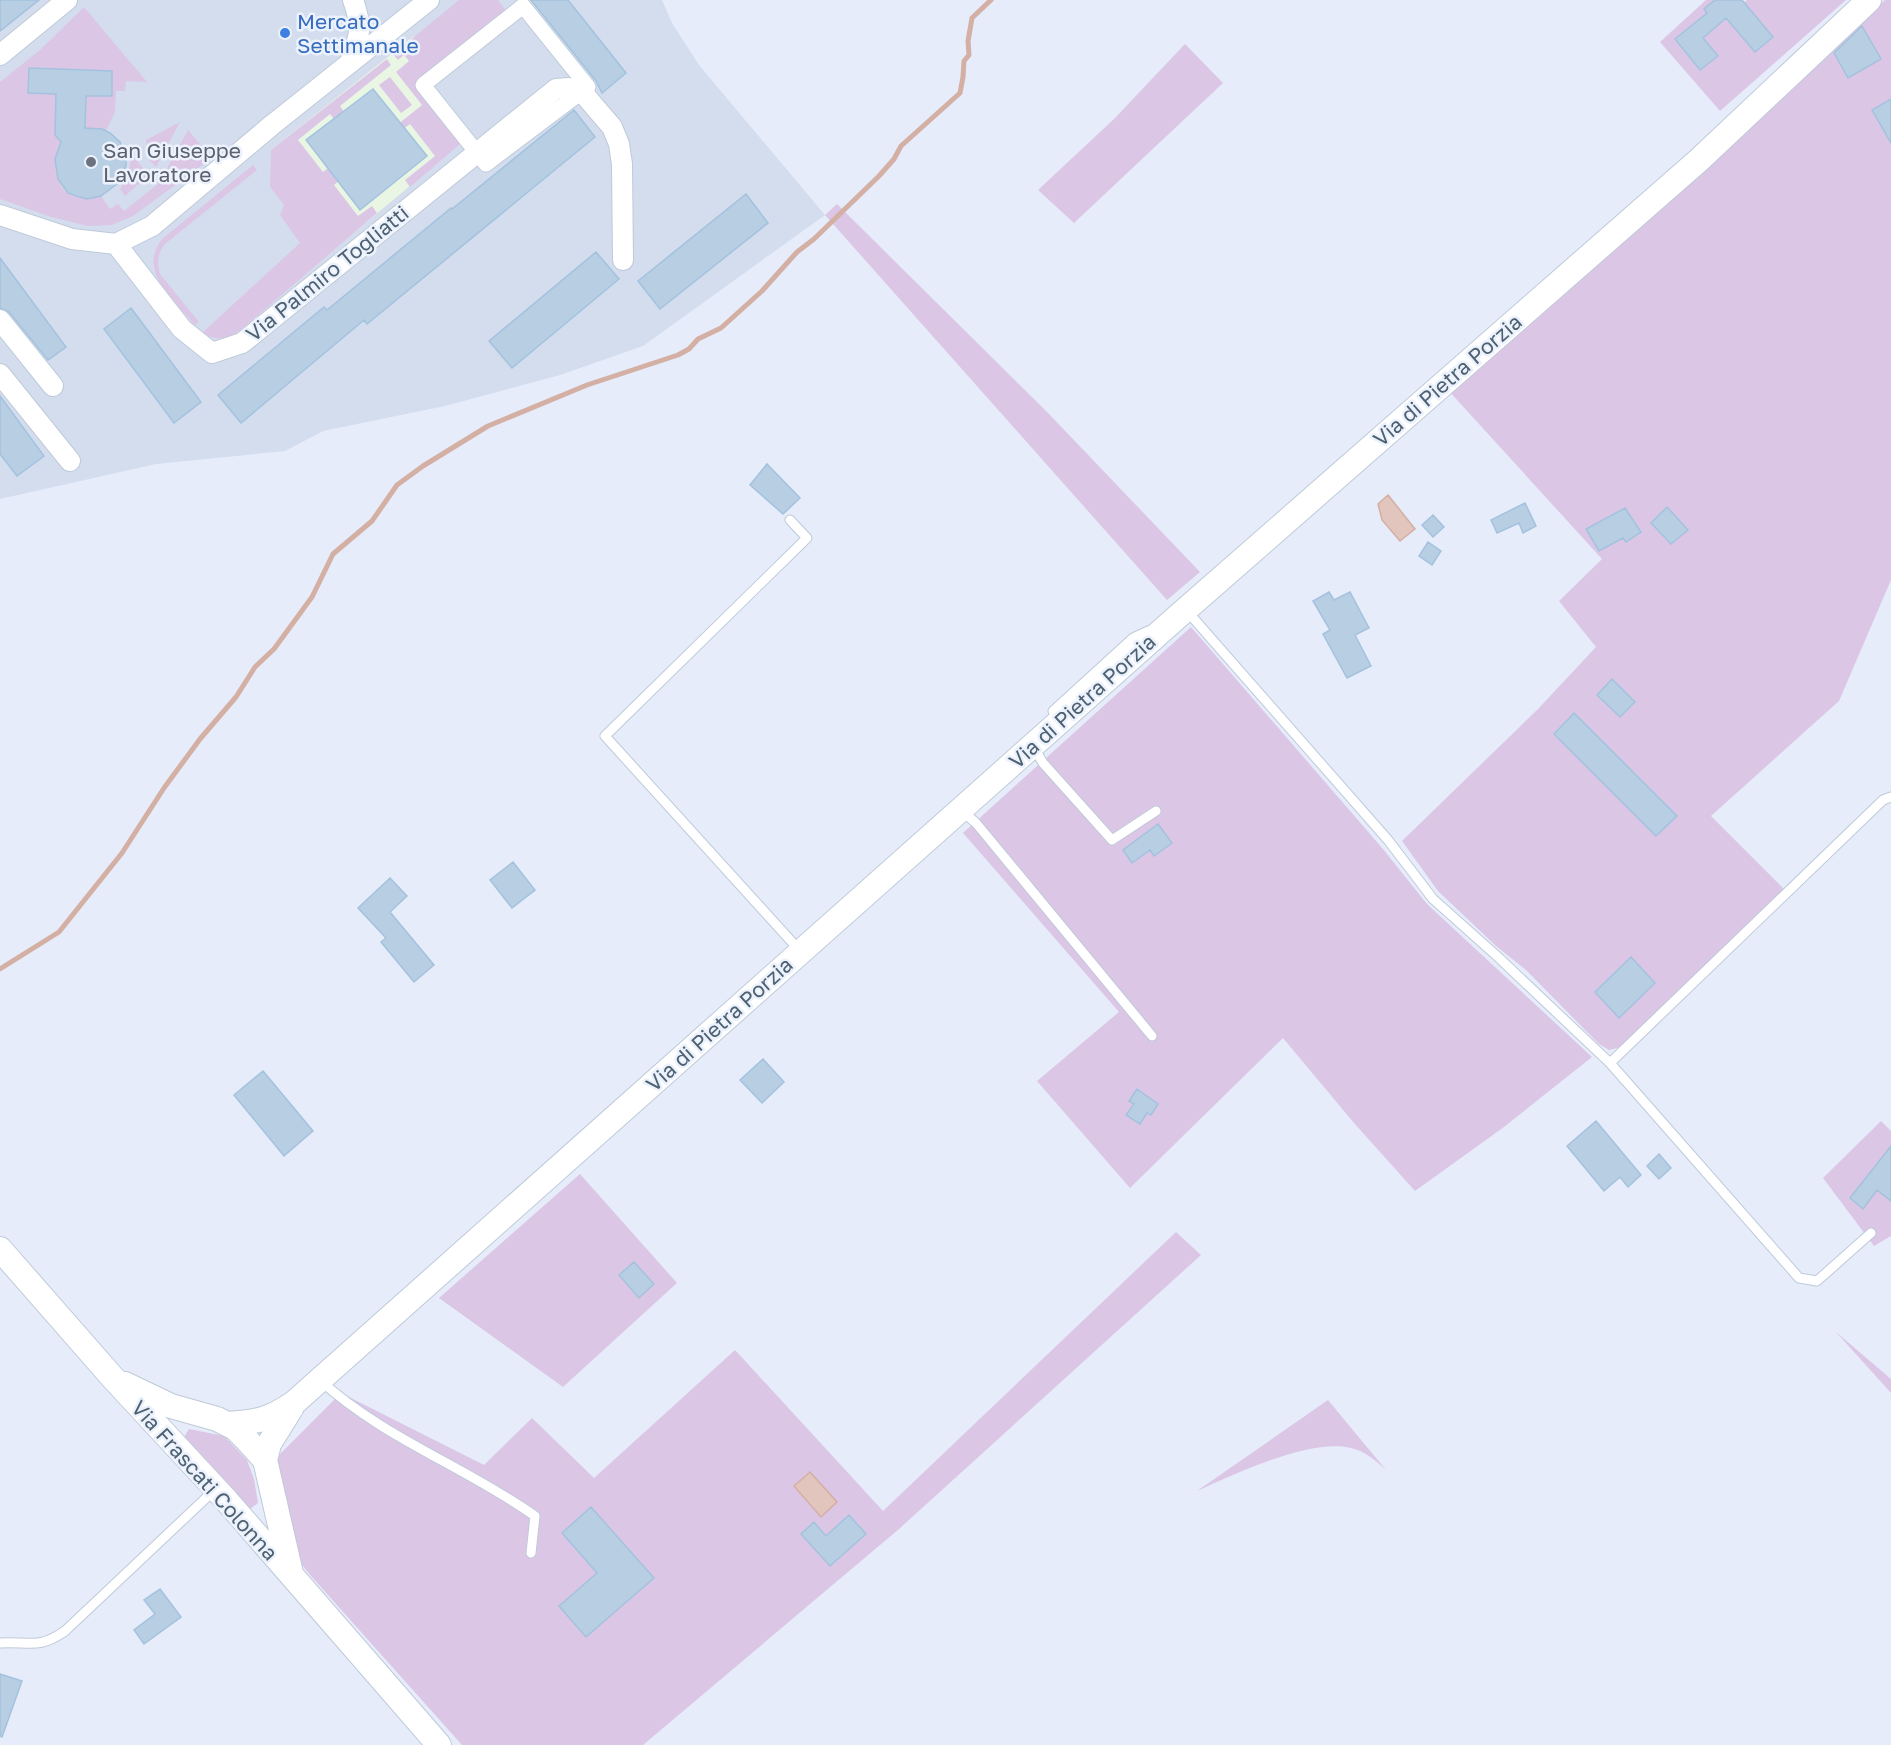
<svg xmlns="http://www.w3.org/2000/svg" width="1891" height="1745" font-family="'Golos Text',sans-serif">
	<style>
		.residential { fill: #d3ddee }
		.education { fill: #e9f6e3 }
		.green { fill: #dcc6e6; fill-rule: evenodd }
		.water { fill: #e2c5bd; stroke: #d3afa4; stroke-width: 1.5 }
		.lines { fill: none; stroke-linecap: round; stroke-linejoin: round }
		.stream { stroke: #d3afa4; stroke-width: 5 }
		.building { fill: #b8cee3; stroke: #a3c2de; stroke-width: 1.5 }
		.service-casing { stroke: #becad9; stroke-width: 11 }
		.pedestrian-casing { stroke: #becad9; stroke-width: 17 }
		.minor-casing { stroke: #becad9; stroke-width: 22 }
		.tertiary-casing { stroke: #becad9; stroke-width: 26 }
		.service { stroke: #fff; stroke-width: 9 }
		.pedestrian { stroke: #fff; stroke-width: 15 }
		.minor { stroke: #fff; stroke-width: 20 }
		.tertiary { stroke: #fff; stroke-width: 24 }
		.shop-dot { fill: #3f7fe0; stroke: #ecf2fd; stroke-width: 2 }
		.worship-dot { fill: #6b7280; stroke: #ecf2fd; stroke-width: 2 }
		.labels { text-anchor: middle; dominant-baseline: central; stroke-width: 5; stroke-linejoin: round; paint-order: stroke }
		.shop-label { font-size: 21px; fill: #366cbe; stroke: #ecf2fd; text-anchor: start }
		.worship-label { font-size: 21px; fill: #5b616d; stroke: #ecf2fd; text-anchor: start }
		.street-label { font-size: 21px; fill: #4d6171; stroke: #ecf2fd }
	</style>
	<rect width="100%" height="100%" fill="#e6ecfa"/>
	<!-- residential -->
	<path class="residential" d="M0,0H662L672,23L699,65L825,215L643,346L560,375L445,406L323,431L285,451L156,464L0,499Z"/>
	<!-- education -->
	<path class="education" d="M414,36L427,51L408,66L466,139L337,247L271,150Z"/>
	<!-- green -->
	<path class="green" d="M459,0H498L509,15L423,85L466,139L410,187L405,180L435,156L410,124L391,138L387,133L422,105L396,72L409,61L404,55L398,60L393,54Z
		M1706,0H1715L1718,25L1747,0H1846L1720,111L1660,42ZM1749,9L1773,37L1755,52L1731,24ZM1693,25L1718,56L1700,70L1675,40Z
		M1885,0H1891V580L1839,701L1711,816L1784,889L1621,1047L1609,1050L1599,1044L1526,970L1496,946L1438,891L1402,841L1538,709L1596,647L1559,601L1602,559L1448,390ZM1574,714L1607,787L1554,733ZM1634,772L1677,816L1656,836L1613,792ZM1631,957L1655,983L1619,1017L1595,992Z
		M84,7L147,82L126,81L125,91H116L115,112L106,131L102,129H85L86,96H111L112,71L29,68L28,93L56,94L55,135L62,144C48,176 62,207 101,196L110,209L118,204L124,211L159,183L188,130L212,158L133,216L112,225L88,226L51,217L0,199V82L41,49Z
		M1185,44L1223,83L1074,223L1038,190L1114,119Z
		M387,59L391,65L340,106L353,124L344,132L330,114L298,140L323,172L340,159L350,172L334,185L358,216L372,206L377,213L241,330C229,338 215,343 203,332L300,243L280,215L284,205L270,187L271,150Z
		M390,77L412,105L401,113L379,85Z
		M180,122L156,167L150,161L146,140Z
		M132,155L149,175L125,196L120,189L127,177Z
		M253,165L257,170L165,244C157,253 157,262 160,274L199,322L195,325C174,300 137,272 162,239Z
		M837,204L1049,414L1200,572L1167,600L825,215Z
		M1191,627L1383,849L1427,904L1592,1057L1504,1127L1415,1191L1354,1123L1283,1038L1130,1188L1037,1081L1119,1012L963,833ZM1158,825L1171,843L1154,856L1150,850L1132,863L1123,850ZM1137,1090L1158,1104L1151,1115L1147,1113L1140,1124L1126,1115L1134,1104L1129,1101Z
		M1881,1121L1891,1131V1161L1884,1155L1850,1198L1863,1208L1877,1190L1891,1201V1236L1874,1246L1823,1178Z
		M580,1174L677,1283L563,1387L439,1298ZM634,1262L654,1284L639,1297L619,1275Z
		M1176,1232L1201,1255L899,1529L643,1745H462L311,1576L278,1535L277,1457L341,1393L484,1465L532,1418L594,1478L735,1350L883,1511ZM591,1507L616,1556L627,1547L654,1578L586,1637L559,1606L603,1568L586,1561L562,1533ZM850,1515L866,1534L830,1566L802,1534L814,1523L826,1536Z
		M1836,1332L1891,1379V1393Z
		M1328,1400L1386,1470C1375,1460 1365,1451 1351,1448C1311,1438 1234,1474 1197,1491Z
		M189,1429L224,1436L247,1460L254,1479L258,1503L246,1512L181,1442Z"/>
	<!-- water -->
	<path class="water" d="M1388,495L1415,529L1400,541L1382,520L1378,504Z
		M810,1472L837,1502L821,1517L794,1486Z"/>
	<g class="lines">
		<!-- stream -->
		<path class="stream" d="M0,969L59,932L122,853L164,788L200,739L236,697L255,667L274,649L312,597L333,554L372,521L397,485L423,466L488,426L587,385L678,355L689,349L698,339L721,328L762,291L797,252L814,239L879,176L894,159L901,146L960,93L963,77L964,61L969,55L968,41L972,18L991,0"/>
	</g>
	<!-- building -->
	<path class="building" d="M0,0H39L0,31Z
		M531,0H568L626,73L602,93L596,81Z
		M1715,0H1742L1773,37L1755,52L1726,18L1703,38L1718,56L1700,70L1675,39L1707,13L1704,9Z
		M1862,26L1881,59L1848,78L1834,53Z
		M29,68L112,71V96H86L85,128L102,129L110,133L120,142L126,156V166L118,183L101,196L87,199L76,196L68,193L58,179L55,159L61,142L55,135L56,94L28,93Z
		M373,89L427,156L360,210L306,140Z
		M1891,99V143L1872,110Z
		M574,110L595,137L367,324L364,320L241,423L218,395L324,307L327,310L451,208L452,209Z
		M746,194L768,223L660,309L638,281Z
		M596,252L619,279L512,368L489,341Z
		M0,258L66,347L48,360L9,312L0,308Z
		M131,308L201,402L174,423L104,329Z
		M0,396L44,456L17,476L0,454Z
		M767,464L800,498L783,514L750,485Z
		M1525,503L1536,526L1523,533L1519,523L1497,533L1491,520Z
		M1667,507L1688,530L1671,544L1651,523Z
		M1625,508L1641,532L1626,542L1623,538L1599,551L1586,529Z
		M1433,515L1444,527L1433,537L1422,525Z
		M1428,542L1441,551L1432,565L1419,556Z
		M1329,592L1334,600L1350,592L1369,628L1355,635L1371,666L1347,678L1323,634L1330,630L1313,601Z
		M1612,679L1635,702L1620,717L1597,695Z
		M1574,713L1677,816L1656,836L1554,734Z
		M1158,824L1172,843L1154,856L1150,850L1132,863L1123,850Z
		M513,862L535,890L512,908L490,880Z
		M390,878L407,896L390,912L434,965L414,982L381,942L386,938L358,908Z
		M1631,957L1655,983L1619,1018L1595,992Z
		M763,1059L784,1082L762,1103L740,1080Z
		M263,1071L313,1131L284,1156L234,1095Z
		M1137,1089L1158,1104L1151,1115L1147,1113L1140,1124L1126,1115L1134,1104L1129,1101Z
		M1596,1121L1641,1175L1628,1187L1620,1177L1604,1191L1567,1146Z
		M1891,1146V1201L1877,1190L1863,1209L1850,1198Z
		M1659,1154L1671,1168L1659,1179L1647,1166Z
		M634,1262L654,1284L639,1298L619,1275Z
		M591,1507L654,1578L586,1637L559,1606L597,1573L562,1533Z
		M849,1515L866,1534L830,1566L801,1534L814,1522L826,1536Z
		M160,1589L181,1617L144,1644L134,1630L155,1614L144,1600Z
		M0,1674L22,1681L2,1737L0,1736Z"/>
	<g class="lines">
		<!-- service casing -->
		<g class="service-casing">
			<path id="service" d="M790,520L807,538L605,736L801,952
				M1187,611L1388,840L1433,899L1498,957L1610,1063L1799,1278L1817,1281L1871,1233
				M1053,711L1133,638L1148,631
				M1034,748L1043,763L1112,840L1156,811
				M962,811L976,823L1152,1036
				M1610,1063L1883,800L1891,797
				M320,1380C383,1438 466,1467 535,1516L531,1553
				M0,1643C29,1641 38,1650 65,1631L206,1498L212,1488"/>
		</g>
		<!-- pedestrian casing -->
		<g class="pedestrian-casing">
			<path id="pedestrian" d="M523,6L588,87L486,164L423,85Z"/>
		</g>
		<!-- minor casing -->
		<g class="minor-casing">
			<path id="minor" d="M0,55L67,0
				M350,62C360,35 363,28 353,0
				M0,215L72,239L116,244L182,329L212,353L242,343L556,89L569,88L582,92L612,127L619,144L622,164L623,260
				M116,244L152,226L272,125L429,0
				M0,320L53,386
				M0,374L70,461"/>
		</g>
		<!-- tertiary casing -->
		<g class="tertiary-casing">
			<path id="tertiary" d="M0,1249L113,1378L227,1501L439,1745
				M125,1384L171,1406L217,1419L235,1428L247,1440L265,1460L290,1569
				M227,1424C256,1422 270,1420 295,1402L1176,618L1699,160L1869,0
				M265,1460L269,1444L292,1407"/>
		</g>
		<!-- service -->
		<use href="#service" class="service"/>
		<!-- pedestrian -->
		<use href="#pedestrian" class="pedestrian"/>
		<!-- minor -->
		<use href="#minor" class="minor"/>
		<!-- tertiary -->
		<use href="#tertiary" class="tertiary"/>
	</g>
	<!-- markers -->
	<circle class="shop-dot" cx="285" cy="33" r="6"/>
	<circle class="worship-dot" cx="91" cy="162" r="6"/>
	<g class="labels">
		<!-- shop labels -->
		<g class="shop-label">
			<text x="297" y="21">Mercato<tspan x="297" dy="24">Settimanale</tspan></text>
		</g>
		<!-- worship labels -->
		<g class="worship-label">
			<text x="103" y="150">San Giuseppe<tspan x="103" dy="24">Lavoratore</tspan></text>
		</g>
		<!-- street labels -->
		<g class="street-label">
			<text transform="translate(327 273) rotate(-39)">Via Palmiro Togliatti</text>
			<text transform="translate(1447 380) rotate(-41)">Via di Pietra Porzia</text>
			<text transform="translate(1082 701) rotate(-42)">Via di Pietra Porzia</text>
			<text transform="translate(719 1024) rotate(-42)">Via di Pietra Porzia</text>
			<text transform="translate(205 1480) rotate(48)">Via Frascati Colonna</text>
		</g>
	</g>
</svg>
